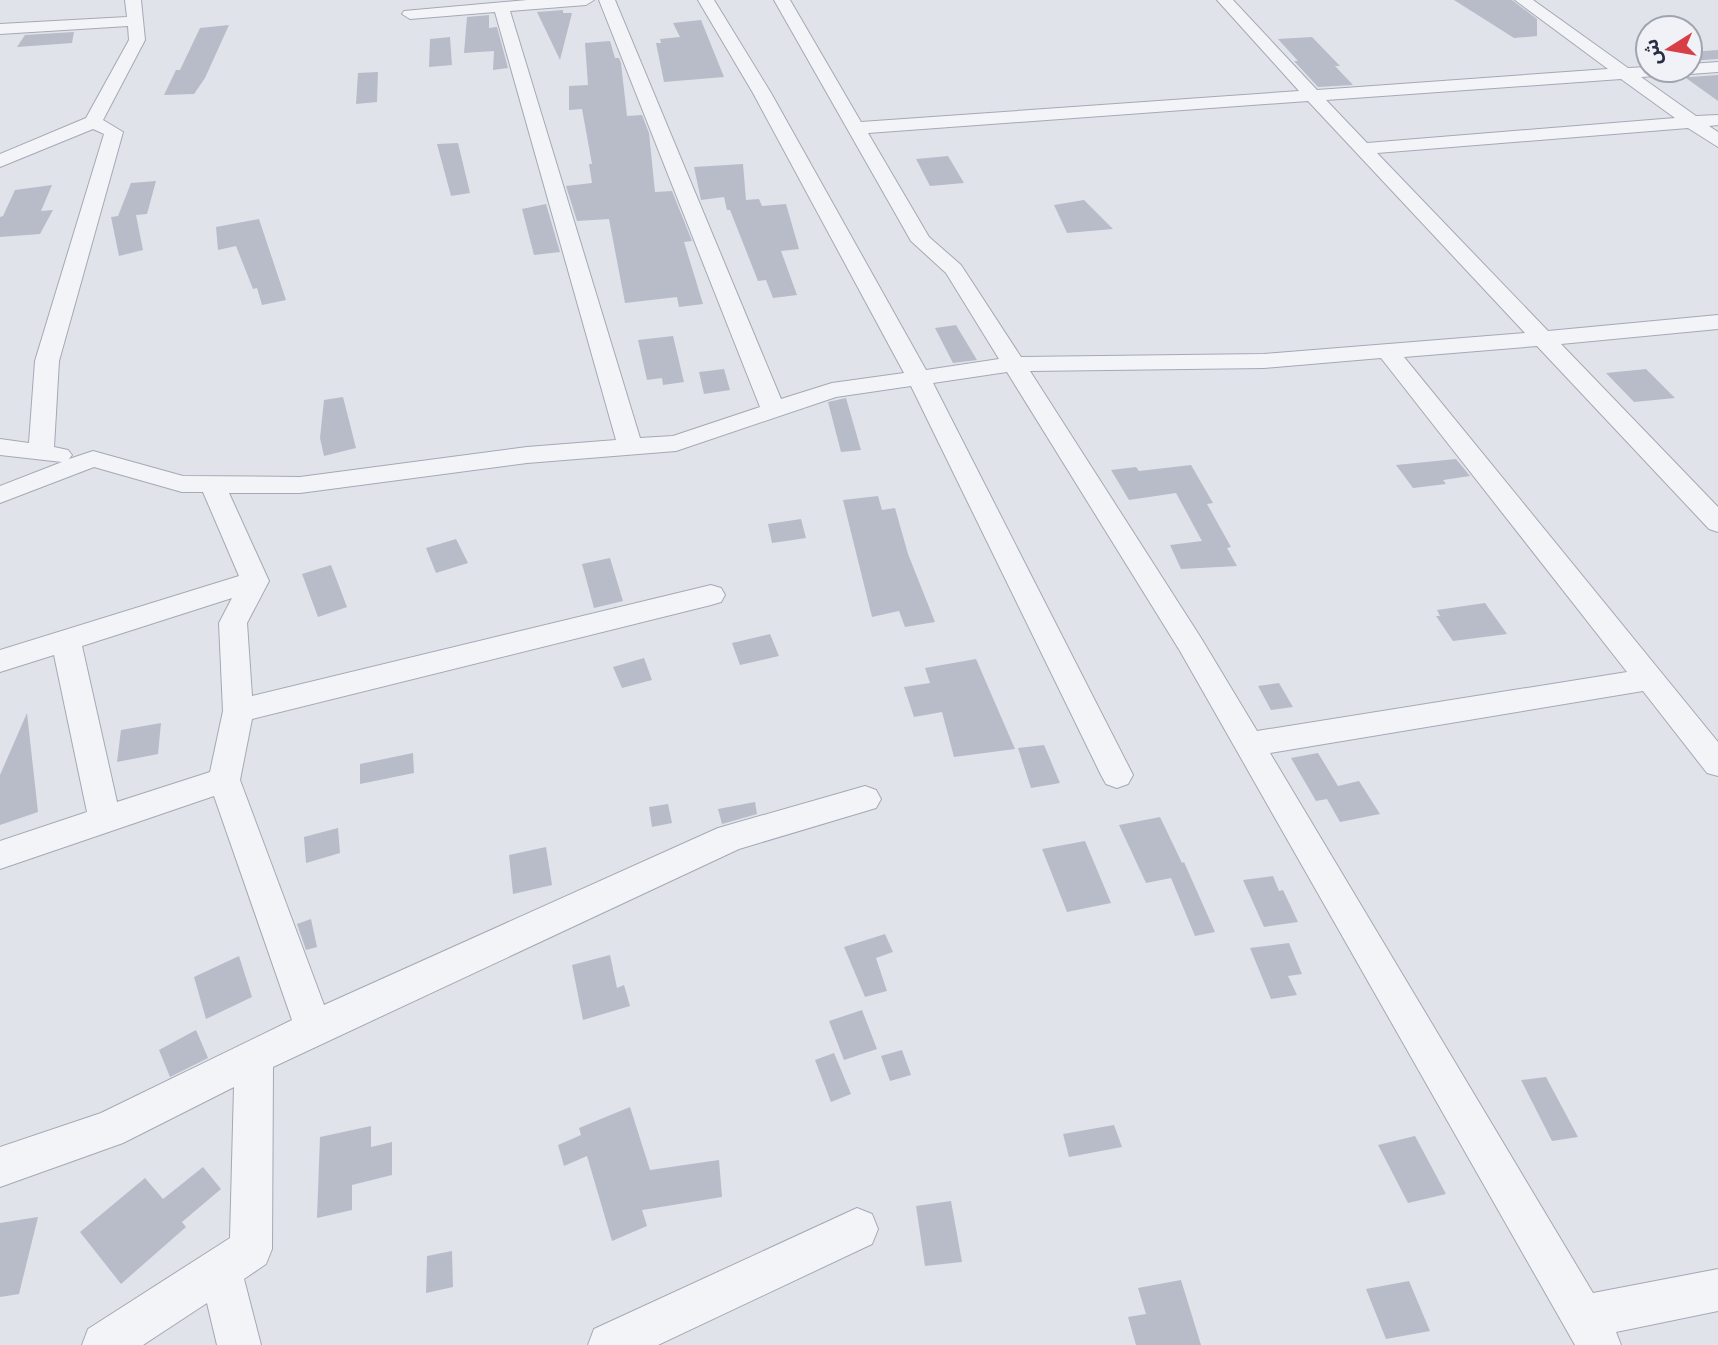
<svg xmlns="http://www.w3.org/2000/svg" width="1718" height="1345" font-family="'Asap Condensed','Noto Sans Arabic',sans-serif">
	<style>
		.building { fill: #b7bcc8 }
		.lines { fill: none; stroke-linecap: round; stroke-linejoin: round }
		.minor-casing { stroke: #a5a9b5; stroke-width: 2 }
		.minor { fill: #f3f4f8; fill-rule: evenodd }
	</style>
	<rect width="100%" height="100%" fill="#e0e3ea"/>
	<!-- building -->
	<path class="building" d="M1454,0H1512L1537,19V36L1514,38Z
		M563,10V13H572L560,60L537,12Z
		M489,15V28L497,27L508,68L493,70L494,51L464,53L467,17Z
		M701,20L724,77L664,82L656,43H661L660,39L680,37L673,23Z
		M229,25L205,78L194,94L164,95L176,70H180L200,28Z
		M74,32L72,43L17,47L25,35Z
		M450,37L452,65L429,67L430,39Z
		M1312,37L1340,66H1335L1353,85L1318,87L1294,61H1298L1278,39Z
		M610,41L615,58H619L621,63L627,116L642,115L649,133L655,192L672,191L692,241L684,242L703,304L679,307L677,297L625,303L609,219L577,221L566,186L592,183L589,164H592L582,109L569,110V86L588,85L585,43Z
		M1718,50V59L1690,61V52Z
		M378,72L377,102L356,104L358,73Z
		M1681,72L1690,77L1718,75V101L1679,73Z
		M458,143L470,193L451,196L437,144Z
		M948,156L964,183L930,186L916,159Z
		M743,164L746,200L759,199L762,206L786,204L799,249L781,251L797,295L773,298L766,280L758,281L730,210H727L724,197L701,200L694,167Z
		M156,181L147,214L136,215L143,250L119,256L111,217L118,216L131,183Z
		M52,185L41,211L53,210L40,234L0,237V217L3,216L15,190Z
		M1084,200L1113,229L1067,233L1054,205Z
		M546,204L560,252L534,255L522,209Z
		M259,219L286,300L262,305L257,288L253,289L236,246L218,250L216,227Z
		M956,325L977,360L953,363L935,328Z
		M673,336L684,382L663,385L662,378L647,380L638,340Z
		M724,369L730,390L704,394L699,372Z
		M1646,369L1675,398L1634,402L1606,373Z
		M343,397L356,448L324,456L320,438L324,400Z
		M846,398L861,450L841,452L828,402Z
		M1456,459L1470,476L1443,480L1446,484L1413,488L1396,465Z
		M1191,465L1213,503L1207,504L1231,547L1227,548L1237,566L1181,569L1170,545L1202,541L1176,493L1129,500L1111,470L1136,467L1139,471Z
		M878,496L882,510L895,508L908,554L935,622L905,627L899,611L872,617L843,500Z
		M801,519L806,538L772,543L768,524Z
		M456,539L468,563L436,573L426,548Z
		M610,558L623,601L594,608L582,564Z
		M331,565L347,607L318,617L302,574Z
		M1485,603L1507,634L1453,641L1436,616H1440L1437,610Z
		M770,634L779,656L740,665L732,643Z
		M644,658L652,680L622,688L613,667Z
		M976,659L1015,749L954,757L942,712L914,717L904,687L930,683L925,668Z
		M1279,683L1293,707L1271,710L1258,686Z
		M27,713L38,812L0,825V775Z
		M161,723L158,754L117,762L121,730Z
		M1044,745L1060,783L1031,788L1018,748Z
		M413,753L414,773L360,784V764Z
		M1318,753L1338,786L1359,781L1380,814L1340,822L1327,799L1316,801L1291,758Z
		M755,802L757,814L722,824L718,809Z
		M668,804L672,823L652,827L649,807Z
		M1160,817L1182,863L1184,862L1215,932L1195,936L1171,878L1146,883L1119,825Z
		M338,828L340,853L306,863L304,837Z
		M1085,841L1111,903L1067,912L1042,849Z
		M546,847L552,885L513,894L509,855Z
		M1273,876L1279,891L1283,890L1298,922L1264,927L1243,880Z
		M311,919L317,947L306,950L297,924Z
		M885,934L893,952L876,958L887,991L865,997L844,947Z
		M1289,943L1302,974L1288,976L1297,995L1271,999L1250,948Z
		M610,955L617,988L624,985L630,1006L583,1020L572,965Z
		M239,956L252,997L206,1019L194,977Z
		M862,1010L877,1049L844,1060L829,1021Z
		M196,1030L208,1058L170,1077L159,1050Z
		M902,1050L911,1075L890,1081L881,1056Z
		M834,1053L851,1094L831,1102L815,1060Z
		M1546,1077L1578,1137L1552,1141L1521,1080Z
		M630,1107L650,1170L719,1160L722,1197L642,1210L647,1226L612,1241L587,1156L564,1166L558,1145L581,1135L579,1128Z
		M1114,1125L1122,1147L1069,1157L1063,1134Z
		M371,1126V1147L392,1142V1175L352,1185V1210L317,1218L320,1137Z
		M1415,1136L1446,1194L1408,1203L1378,1145Z
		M203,1167L221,1189L182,1222L186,1227L121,1284L80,1232L145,1178L163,1199Z
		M951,1201L962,1262L925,1266L916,1206Z
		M38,1217L19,1294L0,1297V1223Z
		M452,1251L453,1287L426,1293L427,1256Z
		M1181,1280L1201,1345H1136L1128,1317L1146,1314L1138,1288Z
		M1409,1281L1430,1331L1386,1339L1366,1289Z"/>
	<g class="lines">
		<!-- minor casing -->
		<g class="minor-casing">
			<path id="minor" d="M125,0H141L145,40L103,120L123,132L59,361L54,447L68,450L72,455L69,459L93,451L183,476L300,477L527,447L616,440L495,12L410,19L402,14L404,11L527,0H594L586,5L510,11L640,438L673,436L760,407L599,0H615L781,399L832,383L904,373L753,93L698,0H714L771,93L926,370L999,359L946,273L911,241L774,0H790L861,122L1299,91L1217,0H1233L1317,90L1608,69L1515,0H1533L1628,68L1648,67V70H1679L1671,75L1641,77L1696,116L1718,115V125L1709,126L1718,132V147L1688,128L1377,153L1548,331L1718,315V329L1561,344L1718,507V532L1709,529L1537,346L1404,357L1718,742V776L1707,773L1643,691L1270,753L1593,1293L1718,1269V1311L1616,1332L1621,1345H1575L1180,651L1007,372L933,383L1133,775L1128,784L1117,788L1106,784L1101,775L911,386L836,397L676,451L527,463L300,493H229L269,581L247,623L252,696L711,585L721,588L725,595L721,602L711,605L252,719L240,780L324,1005L718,828L865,786L876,790L881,799L876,808L739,849L273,1067L272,1249L266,1264L244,1279L261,1345H217L207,1303L143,1345H82L88,1329L230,1238L234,1087L123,1143L0,1187V1147L101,1113L292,1020L214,796L0,869V841L87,812L54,655L0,672V650L239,576L203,492H182L94,467L0,503V486L62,462L0,455V439L29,443L35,361L104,134L93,129L0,167V154L86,118L129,40L128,26L0,34V24L127,17ZM1621,79L1675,118L1367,143L1326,100ZM1308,101L1525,333L1264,354L1021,357L961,265L929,237L868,133ZM1381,358L1627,672L1257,731L1201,638L1030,371L1264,368ZM232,598L219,623L223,711L210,772L117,802L82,646Z
				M1718,62V72L1690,74L1682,70H1690V64Z
				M857,1208L872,1214L878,1229L872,1244L658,1345H588L594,1329Z"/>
		</g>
		<!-- minor -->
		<use href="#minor" class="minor"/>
	</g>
	<!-- north arrow -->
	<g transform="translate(1669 49) rotate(259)"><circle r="33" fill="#f0f2f7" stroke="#a0a4af" stroke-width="2"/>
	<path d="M0-5L12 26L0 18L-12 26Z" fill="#d73e45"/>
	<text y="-10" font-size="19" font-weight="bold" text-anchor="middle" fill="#282f43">ش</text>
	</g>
</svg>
